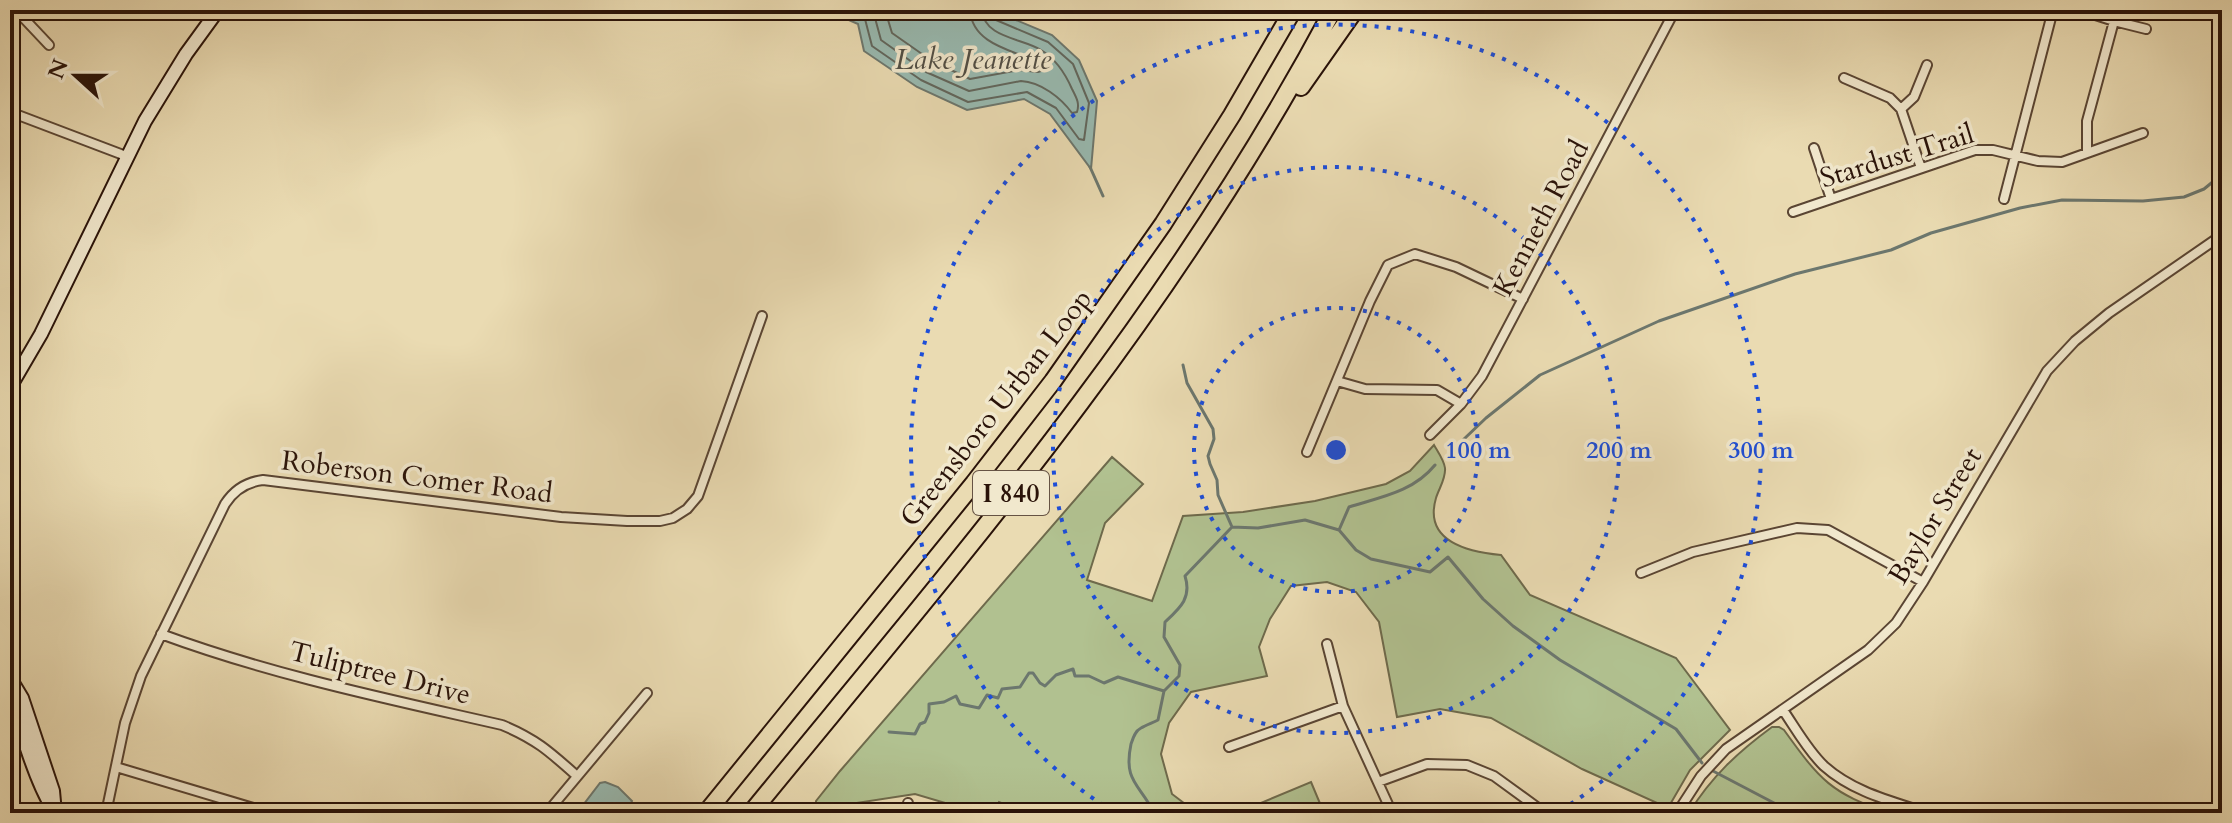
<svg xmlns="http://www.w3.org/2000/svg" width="2232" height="823" font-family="Cardo,serif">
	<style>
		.green { fill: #b1c190; stroke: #6e6a4c; stroke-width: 2 }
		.water { fill: #98bab1; stroke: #6c776e; stroke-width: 2 }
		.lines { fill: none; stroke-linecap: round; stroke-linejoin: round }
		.shore { stroke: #61665d; stroke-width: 2 }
		.stream { stroke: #6c776e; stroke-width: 3 }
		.street-casing { stroke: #5a4533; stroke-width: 12 }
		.secondary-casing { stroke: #2a1309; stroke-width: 16 }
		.highway-casing { stroke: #2a1309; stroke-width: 20 }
		.street { stroke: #f1e8cd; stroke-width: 8 }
		.secondary { stroke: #f1e8cd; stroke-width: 12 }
		.highway { stroke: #eadbb2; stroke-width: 16 }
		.ring { fill: none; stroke: #1d4ed8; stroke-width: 4; stroke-dasharray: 4 8 }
		.labels { text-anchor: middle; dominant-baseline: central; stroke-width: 7; stroke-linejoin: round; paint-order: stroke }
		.shield { fill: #f1e8cd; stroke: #665344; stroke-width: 2 }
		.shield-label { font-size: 26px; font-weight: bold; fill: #2a1309 }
		.street-label { font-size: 28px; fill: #2a1309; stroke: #f1e8cd }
		.water-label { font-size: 30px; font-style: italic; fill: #504d44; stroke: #f1e8cd }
		.centre { fill: #1d4ed8; stroke: #f1e8cd; stroke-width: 4 }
		.ring-label { font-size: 24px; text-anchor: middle; font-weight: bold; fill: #1d4ed8; stroke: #f1e8cd; stroke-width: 7; stroke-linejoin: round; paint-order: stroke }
	</style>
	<rect width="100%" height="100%" fill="#eadbb2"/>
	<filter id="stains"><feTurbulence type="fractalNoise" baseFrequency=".0025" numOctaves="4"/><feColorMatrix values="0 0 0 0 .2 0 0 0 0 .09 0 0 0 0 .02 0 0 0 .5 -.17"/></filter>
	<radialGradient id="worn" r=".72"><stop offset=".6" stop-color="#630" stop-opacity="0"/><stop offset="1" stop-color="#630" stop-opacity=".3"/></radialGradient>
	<!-- green -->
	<path class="green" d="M1434,445C1438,452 1444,460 1445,468C1446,479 1439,488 1436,498C1423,542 1469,552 1501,555L1530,595L1676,658L1730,730L1690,770L1668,808L1582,769L1491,718L1440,709L1397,717L1379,622L1356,592L1327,582L1291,586L1270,619L1259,647L1267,676L1191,692L1169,723L1161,754L1172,794L1197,813H1028L999,802L995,813H979L915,794L843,805L844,813H816V801L840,771L1112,457L1143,484L1105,523L1087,580L1152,601L1183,516L1243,512L1315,501L1386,484L1410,471Z
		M1772,727H1779L1784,730C1820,780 1831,794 1891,813H1689C1711,777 1738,752 1772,727Z
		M1311,782L1324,813H1237Z"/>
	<!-- water -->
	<path class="water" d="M826,10H992L1052,35L1079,60L1097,101L1091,169L1050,114L1024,99L967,110L917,87L864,51L858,24Z
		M605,782L618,787L632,801L627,813H579L576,810L580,809L600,783Z"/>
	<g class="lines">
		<!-- shore -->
		<path class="shore" d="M846,10L865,19L872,46L921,80L968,102L1027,92L1056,108L1079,139L1084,140L1089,103L1073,64L1048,42L996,20L993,15L992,10
			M869,10L875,18L881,40L926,72L969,91L1021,81C1041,82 1061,98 1072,113L1077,112C1080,103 1076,97 1072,89C1065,73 1056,59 1041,50C1022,38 984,38 982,10
			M885,10L892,33L932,61L970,79L1019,70L1038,72L1041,71L1042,66L1036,61C1010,50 972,43 970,10"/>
		<!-- stream -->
		<path class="stream" d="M1090,167L1103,196
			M1183,365L1187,383L1213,429L1214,439L1208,456L1210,464L1217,480L1218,495L1232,527
			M1464,439L1486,418L1540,375L1659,321L1795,274L1891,250L1931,233L2020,208L2062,200L2143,201L2184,197L2204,189L2215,180L2222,170
			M1339,530L1349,507C1381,497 1413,492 1435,465
			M889,732L915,734L920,724L925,722L929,713V704L944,702L956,696L960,704L979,708L987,695L998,698L1002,689L1020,687L1029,673H1033L1040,683L1045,686L1056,675L1073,669L1075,676H1089L1104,683L1118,677L1164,691
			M1713,771L1776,804L1788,813
			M1154,813C1140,784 1123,782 1131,744C1133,738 1135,731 1141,728C1146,725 1152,723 1158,720L1164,691L1179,676L1180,665L1164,637L1165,622C1180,608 1192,598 1185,576L1232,527L1258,528L1305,520L1339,530L1356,550L1371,559L1430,572L1448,557L1483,599L1513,626L1560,660L1676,729L1702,763"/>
		<!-- street casing -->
		<g class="street-casing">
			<path id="street" d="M16,10L49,45
				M2089,13L2114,21
				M1844,78L1890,98L1901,109L1921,168
				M1901,109L1914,97L1927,65
				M10,112L126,156
				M1814,148L1831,199
				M2087,152V121L2114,21L2146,29
				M2004,199L2053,10
				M1793,212L1975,150H1993L2038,161L2062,162L2143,133
				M1337,381L1365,389L1437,390L1461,404
				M1430,435L1461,404L1482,376L1675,10
				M1307,452L1370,301L1388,265L1415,254L1456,267L1523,299
				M1641,573L1693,552L1797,528L1828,530L1923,582
				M161,634C272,675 388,699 502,725C536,739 550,752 577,776
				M1327,644L1343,706L1392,813
				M1783,710C1796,729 1808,751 1824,766C1853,792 1891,801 1927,813
				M1229,747L1343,706
				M116,767L270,813
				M1378,782L1427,764L1467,765L1494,776L1545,813
				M908,803L909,813
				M106,813L125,723L141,676L225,504C234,490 246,482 263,480L561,517L627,521H660L673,518L687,509L698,496L762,316
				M544,813L550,809L647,693
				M1677,813L1701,776L1726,749L1868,650L1896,623L1923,582L2047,371L2075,341L2109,313L2222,235"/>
		</g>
		<!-- secondary casing -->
		<g class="secondary-casing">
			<path id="secondary" d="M10,392L13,382L41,334L145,121L186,54L218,10
				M10,678L22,698L53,791L55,813
				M11,683C14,715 36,782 53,809"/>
		</g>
		<!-- highway casing -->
		<g class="highway-casing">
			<path id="highway" d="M1301,87L1355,10
				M706,813L974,483L1053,381L1163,224L1232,115L1293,10
				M751,813C862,677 976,543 1081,402C1174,278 1260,147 1333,10"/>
		</g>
		<!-- street -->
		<use href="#street" class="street"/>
		<!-- secondary -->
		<use href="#secondary" class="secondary"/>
		<!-- highway -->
		<use href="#highway" class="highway"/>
	</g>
	<!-- distance rings -->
	<g class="ring">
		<circle cx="1336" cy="450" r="142"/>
		<circle cx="1336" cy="450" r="283"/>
		<path d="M1114 812A425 425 0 1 1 1558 812"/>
	</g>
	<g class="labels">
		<!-- shield labels -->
		<rect class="shield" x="973" y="471" width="76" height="44" rx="6"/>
		<g class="shield-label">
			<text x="1011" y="493">I 840</text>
		</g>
		<!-- street labels -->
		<g class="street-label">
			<text transform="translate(1897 156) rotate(-17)">Stardust Trail</text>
			<text transform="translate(1541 218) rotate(-62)">Kenneth Road</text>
			<text transform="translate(996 408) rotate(-52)">Greensboro Urban Loop</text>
			<text transform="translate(417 477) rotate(7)">Roberson Comer Road</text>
			<text transform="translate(1935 516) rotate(-59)">Baylor Street</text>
			<text transform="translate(380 673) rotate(14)">Tuliptree Drive</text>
		</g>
		<!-- water labels -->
		<g class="water-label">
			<text x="973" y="59">Lake Jeanette</text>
		</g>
	</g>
	<circle cx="1336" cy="450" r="12" class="centre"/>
	<g class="ring-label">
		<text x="1478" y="458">100 m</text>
		<text x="1619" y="458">200 m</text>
		<text x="1761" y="458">300 m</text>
	</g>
	<!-- margin -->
	<rect width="2232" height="823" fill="none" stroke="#eadbb2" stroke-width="40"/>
	<rect x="12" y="12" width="2208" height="799" fill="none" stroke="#2a1309" stroke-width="4"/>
	<rect x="20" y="20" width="2192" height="783" fill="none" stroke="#2a1309" stroke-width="2"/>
	<!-- north arrow -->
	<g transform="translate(76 76) rotate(291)" stroke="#f1e8cd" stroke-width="6" paint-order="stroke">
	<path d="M0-6L14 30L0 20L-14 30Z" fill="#2a1309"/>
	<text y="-12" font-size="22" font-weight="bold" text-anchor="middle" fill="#2a1309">N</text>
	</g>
	<rect width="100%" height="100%" filter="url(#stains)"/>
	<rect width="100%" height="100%" fill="url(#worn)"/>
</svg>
